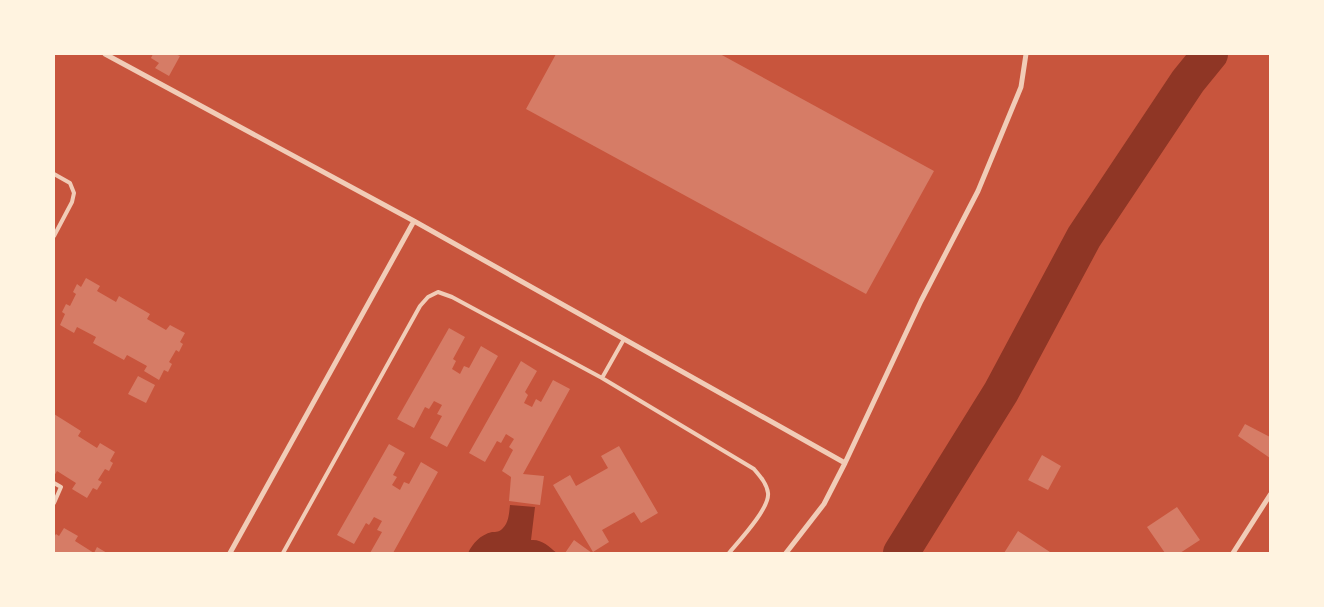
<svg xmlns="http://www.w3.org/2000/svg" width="1324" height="607" font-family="'Nunito Sans',sans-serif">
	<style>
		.water { fill: #8f3625 }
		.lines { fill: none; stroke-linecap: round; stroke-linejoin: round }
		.river { stroke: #8f3625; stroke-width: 36 }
		.building { fill: #d67c66 }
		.service { stroke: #f1ccb7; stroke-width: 4 }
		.minor { stroke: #f1ccb7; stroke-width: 5 }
	</style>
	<rect width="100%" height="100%" fill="#c8553d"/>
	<!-- water -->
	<path class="water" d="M510,505L535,507L531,540C542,539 548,546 557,553H468C473,543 480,535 492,532C496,532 500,532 503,528C509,522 509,513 510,505Z"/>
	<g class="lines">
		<!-- river -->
		<path class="river" d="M901,553L1001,392L1084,237L1188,81L1210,54"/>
	</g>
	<!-- building -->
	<path class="building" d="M153,54H175L180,56L169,76L155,68L159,63L151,58Z
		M556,54H720L934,171L866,294L526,109Z
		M86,278L100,286L97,291L116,302L119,296L150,314L147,319L166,330L170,325L185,333L180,342L183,344L179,352L176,350L169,362L172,364L168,372L164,370L159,380L144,371L147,366L127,355L124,360L93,343L96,337L77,327L74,333L60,325L65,314L62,312L66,304L70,306L76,294L73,292L77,284L81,287Z
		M449,328L465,337L453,359L456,361L452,369L460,374L464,366L469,368L481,346L498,356L447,447L430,438L442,416L437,414L442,405L434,401L429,409L425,407L414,428L397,419Z
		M521,361L537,371L525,392L528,395L524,403L532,407L536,399L541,402L553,380L570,389L523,474L544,476L540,505L509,501L511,477L502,471L513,450L509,447L514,439L506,434L501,443L497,441L485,462L469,453Z
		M138,376L155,385L146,403L128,394Z
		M54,414L81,431L78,436L97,448L100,443L115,452L110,461L113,463L109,471L105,469L98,480L102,482L97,490L93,488L87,498L72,489L76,483L57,471L54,476Z
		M1245,424L1270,437V458L1238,436Z
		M389,444L405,453L393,475L397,477L392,485L400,490L404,482L409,484L421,462L438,472L393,553H370L382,532L377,530L382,521L374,517L369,525L366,523L354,544L337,535Z
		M619,446L658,513L641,523L634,512L602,530L609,542L593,552L553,485L570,475L576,486L608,468L601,456Z
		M1042,455L1061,466L1048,490L1028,480Z
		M1177,507L1200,540L1180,553H1165L1147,527Z
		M64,528L78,536L75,541L94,553L97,547L107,553H54V537L56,534L59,536Z
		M1018,531L1050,552L1049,553H1004Z
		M574,540L592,553H565Z"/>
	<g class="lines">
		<!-- service -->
		<path class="service" d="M54,174L70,183L74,193L72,202L54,236
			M602,378L624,339
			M54,483L61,487L54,503
			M283,553L420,306L428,297L438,292L452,297L602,378L754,469C760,476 767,484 768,493C770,508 739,541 729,553"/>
		<!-- minor -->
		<path class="minor" d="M105,54L414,221L845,463
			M230,553L414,221
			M786,553L824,504L845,463L921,301L978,191L1021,87L1026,54
			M1233,553L1270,495"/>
	</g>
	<!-- border -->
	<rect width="1324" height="607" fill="none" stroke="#fff3e0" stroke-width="110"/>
</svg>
